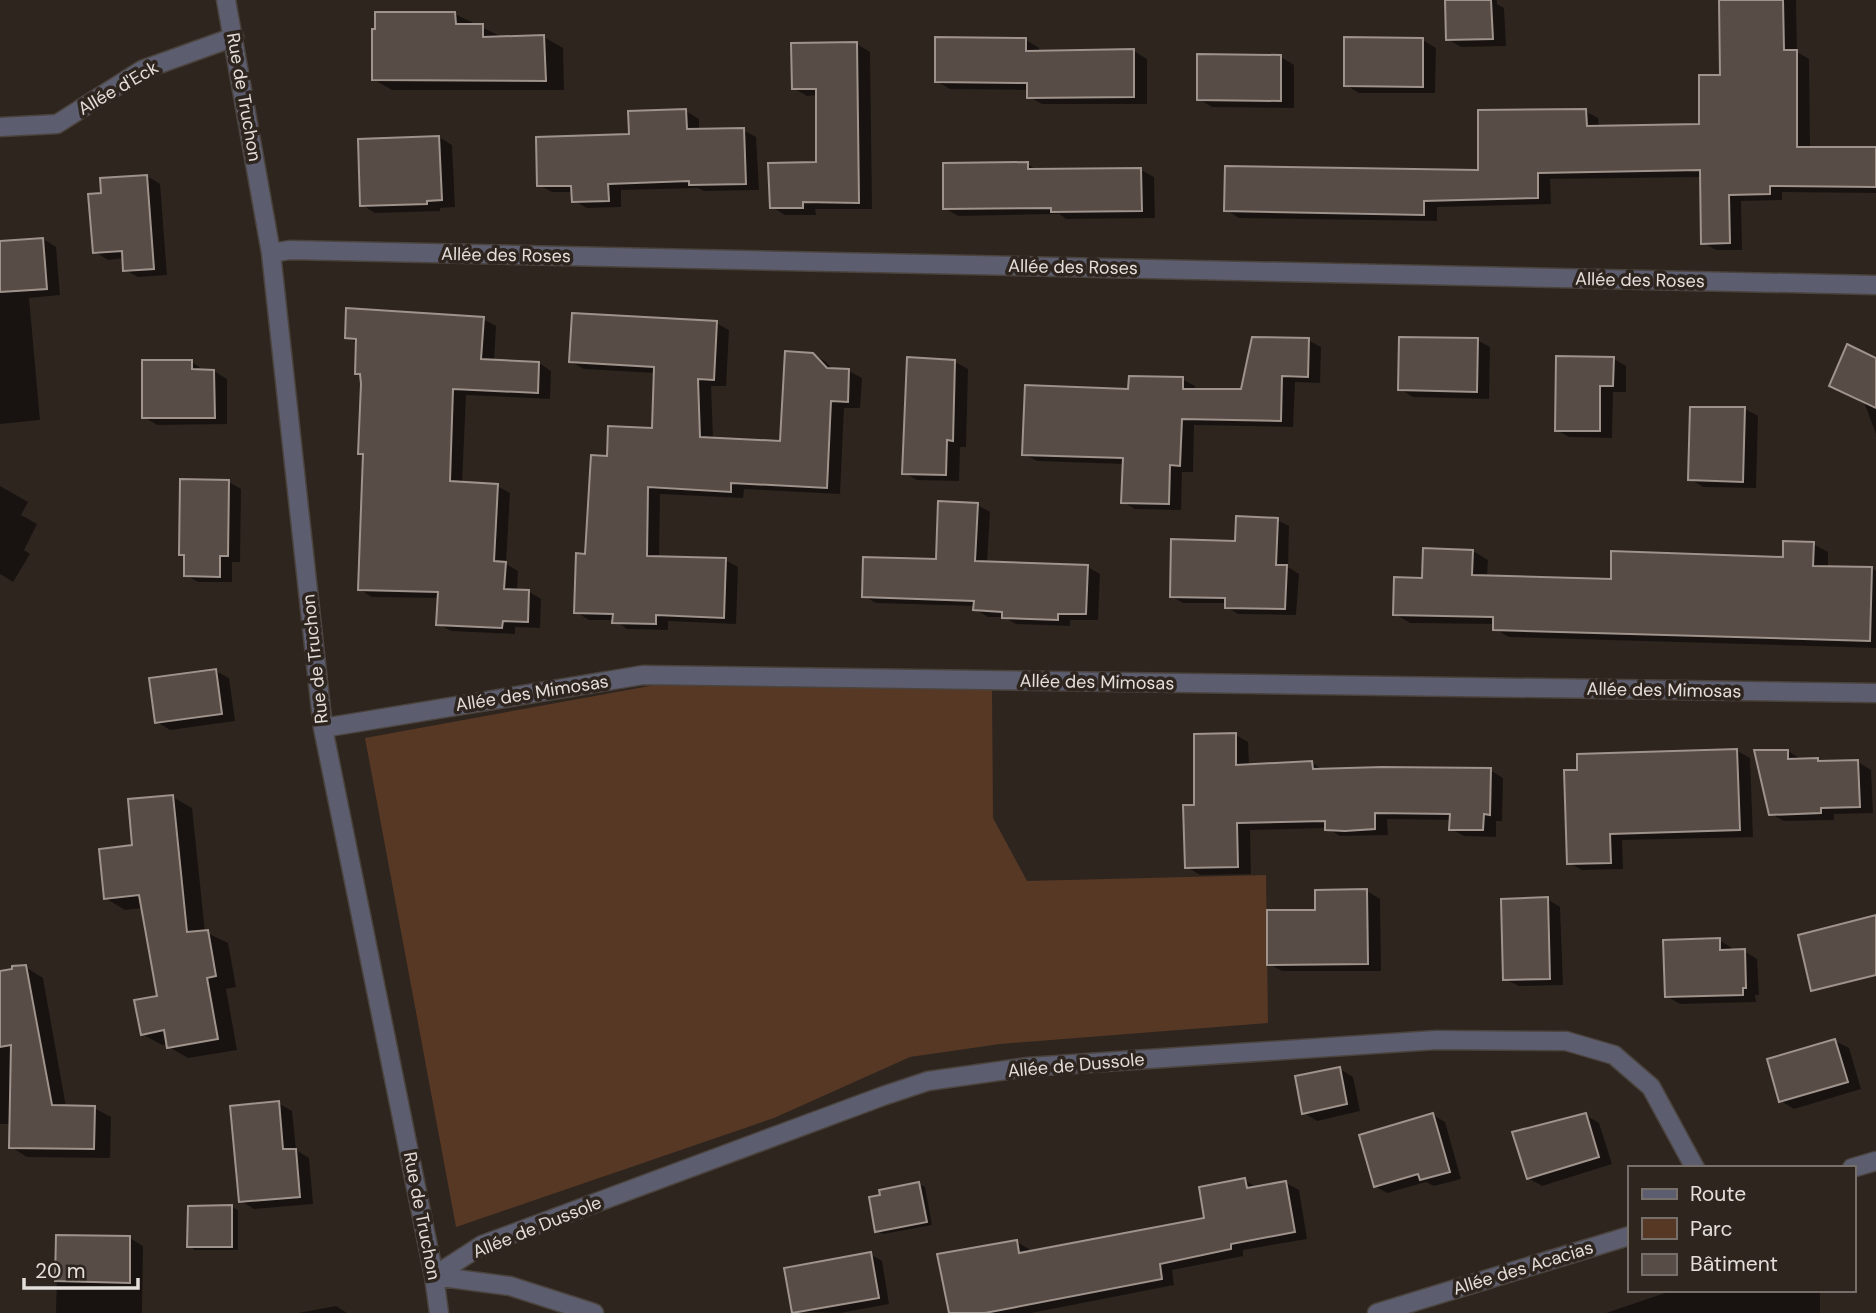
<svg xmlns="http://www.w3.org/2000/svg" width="1876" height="1313" font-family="'DM Sans',sans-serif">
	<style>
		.green { fill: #573825 }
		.shadow { fill: #0007 }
		.building { fill: #574c46; stroke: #9f938c; stroke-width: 2 }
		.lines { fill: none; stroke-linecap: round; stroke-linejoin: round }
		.minor-casing { stroke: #4b433d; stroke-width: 21 }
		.minor { stroke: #5c5d6e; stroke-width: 18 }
		.labels { text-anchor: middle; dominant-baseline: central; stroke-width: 7; stroke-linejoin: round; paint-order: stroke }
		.street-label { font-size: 18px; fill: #e4deda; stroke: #2e251f }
	</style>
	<rect width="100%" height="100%" fill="#2e251f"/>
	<!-- green -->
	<path class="green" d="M655,685L992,689L993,818L1027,881L1266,875L1268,1023L1000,1044L910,1057L774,1118L456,1227L365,738Z"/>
	<!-- shadow -->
	<path class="shadow" d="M1447,0H1497V4L1504,8L1506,46L1461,47L1447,39Z
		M1721,0H1796L1797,52L1809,59L1810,149L1876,148V193L1782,192V200L1741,201L1742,250H1716L1703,243L1702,177L1550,179L1551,204L1437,207V221L1239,218L1226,210L1480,172L1585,111L1598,118L1599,127L1701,126L1721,77Z
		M455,14L502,37H544L563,48L564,90H392L373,79L377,31Z
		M1026,40L1039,48V52L1134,51L1147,59V104H1042L1029,97V90L950,89L936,81Z
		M1423,40L1436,48L1435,93H1359L1346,85Z
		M857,44L870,52L872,209H815L816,215H785L772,207L818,164L817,95L807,96L793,88Z
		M1281,57L1294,65V108L1212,107L1199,99Z
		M686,111L699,119V130H743L756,137L759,190L704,191L698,188L621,190V207L587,208L574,201L573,192H552L539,185L631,136Z
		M439,137L452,145L455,207L440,208V211L375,213L362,205Z
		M1027,164L1039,171L1141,170L1154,177L1155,218L1066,219L1059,214L958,216L945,208Z
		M147,176L160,184L167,275L138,277L125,270L124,258L108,260L95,252L103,195Z
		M43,239L56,247L60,295L29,298L40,420L0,424V243Z
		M483,319L496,326L494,361L539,363L551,371L550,399L466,395L462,484L497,486L510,493L506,564L518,571L517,591H528L541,599L540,628L515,627V634L451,631L438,624L440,598L372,597L359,589L364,456L360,453L362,376L357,373L358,343L346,337Z
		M716,323L729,330L726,386H711L713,439L782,443L813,354L826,362L833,370L849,371L862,378L860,408H844L840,494L744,489L743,498L660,494L659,558L725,560L738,567L736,624L668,621V630L627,629L614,620H589L576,612L609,458L653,430L655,373L584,369L571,362Z
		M1308,340L1321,347L1320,383L1295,382L1293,427L1194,425L1193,472H1182L1181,510L1135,509L1123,502L1125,464L1037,461L1024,454L1130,390L1182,379L1195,386V391H1242Z
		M1477,340L1490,347L1489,399L1413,397L1400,389Z
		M1614,359L1626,366V392H1613L1612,438L1569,437L1556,430Z
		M1876,360V434L1864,402Z
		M192,362L205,371H214L227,379V424L157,425L144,417Z
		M955,362L968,369L966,447H960L959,481L917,480L904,473Z
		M1745,409L1758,416L1756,488L1703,487L1690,479Z
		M229,482L241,489L240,562H232V582H198L186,575V557L181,554Z
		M0,486L28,502L21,515L37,524L24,550L30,554L13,582L0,574Z
		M977,505L990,512L987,563L1088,567L1100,574L1098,620H1070V626L1016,624L1004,617H988L975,609V606L876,603L864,596L938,561Z
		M1277,520L1289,526L1288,567L1299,574L1296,615L1238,614L1227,607V603H1183L1171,596L1237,542Z
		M1813,544L1828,552V568H1872L1876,571V648L1509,637L1495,629V624L1410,623L1395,614L1424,580L1473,551L1488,560L1487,577L1612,581L1784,559Z
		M216,671L229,678L235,721L170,730L157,722Z
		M1236,735L1248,742L1249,766L1312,763L1325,771L1490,770L1503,778L1502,821H1496V837L1464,836L1451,829V820L1387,819L1388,835L1340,836L1327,828L1250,830L1251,874L1200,875L1187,867L1196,807Z
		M1737,751L1750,758L1753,837L1622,840L1623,869L1582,870L1569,863L1566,772Z
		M1788,751L1801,759H1818L1824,763L1858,762L1871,770L1873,813L1834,814V820L1784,821L1771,814Z
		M173,797L192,808L205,932L228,943L236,987L226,989L237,1050L188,1058L169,1047L168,1044L162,1045L142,1034L159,997L143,908L125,910L105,898L134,847Z
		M1367,891L1380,899L1381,971H1282L1269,964L1317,912Z
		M1547,899L1560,907L1563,985L1519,986L1505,979Z
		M1719,940L1732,948L1733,951H1744L1757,959L1759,995H1755L1756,1002L1680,1004L1666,996Z
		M27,968L43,978L66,1107L94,1108L111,1117L110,1158L27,1157L11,1147V1124H0V973Z
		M1835,1041L1849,1048L1861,1089L1794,1109L1781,1101Z
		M1340,1069L1353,1077L1360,1111L1317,1121L1304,1113Z
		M278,1103L292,1111L296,1150L309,1158L313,1204L254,1209L241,1201Z
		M1433,1115L1445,1122L1461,1179L1434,1186L1426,1182L1387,1193L1375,1186Z
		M1585,1115L1599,1123L1612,1164L1542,1186L1528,1178Z
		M1244,1180L1258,1188L1286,1183L1299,1190L1307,1239L1243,1250V1256L1172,1270L1174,1285L1031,1313H951L1017,1242L1029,1249L1030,1253L1206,1220Z
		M919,1184L925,1187L932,1225L883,1234L877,1231Z
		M232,1207L238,1210V1250H195L189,1246Z
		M58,1237L130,1238L143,1246L142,1313H56Z
		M870,1254L882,1261L889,1304L840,1313L793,1312Z
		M1674,1290H1820V1313H1606Z
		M336,1306L347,1313H298Z"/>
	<!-- building -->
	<path class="building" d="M1445,0H1491L1493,39L1446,40Z
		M1719,0H1783L1784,50H1797V147H1876V187L1770,186V194L1729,195L1730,243L1701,244L1700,170L1538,173V198L1424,201V215L1224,211L1225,166L1478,170V110L1586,109L1587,126L1699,124V75H1720Z
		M375,12H455L456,24H483V37L544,35L546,81L372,80V29H375Z
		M935,37L1026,38V51L1134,49V97L1027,98V83L935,82Z
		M1344,37L1423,38V87L1344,86Z
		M857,42L859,203L803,202V208H770L768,163L816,162V89H792L791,43Z
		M1197,54L1281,55V101L1197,100Z
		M686,109L687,129L744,128L746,184L689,185V181L608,184L609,201L572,202L571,186H537L536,137L629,134L628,111Z
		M439,136L442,200L427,201V204L360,206L358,139Z
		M1028,162V169L1141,168L1142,211L1051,212V208L943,209V163Z
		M147,175L154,269L123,271L122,251L93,253L88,194L101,193L100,178Z
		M43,238L47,289L0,292V241Z
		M346,308L484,317L481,359L539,362L538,393L453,389L450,481L498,484L494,561L506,562L504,589L529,590L528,622L503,621L502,628L436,625L438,592L358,590L363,454H358L361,384L360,374H355L356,339L345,338Z
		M572,313L717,321L714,380L698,379L700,437L780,441L785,351L813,353L827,368L849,369L848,402L831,401L827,488L731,483V492L648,487L647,556L726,558L724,618L656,615V624L612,623L613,614L574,613L576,553L585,554L591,455L607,456L608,426L652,428L654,367L569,362Z
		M1252,337L1309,338L1308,377L1282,376L1281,421L1182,419L1180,466L1170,465L1169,504L1121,503L1123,458L1022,455L1025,385L1128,389L1129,376L1183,377V389H1241Z
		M1399,337L1478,338L1477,392L1398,390Z
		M1847,344L1876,358V408L1829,386Z
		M1556,356L1614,357L1613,386H1600V431H1555Z
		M907,357L955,360L953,441L947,440L946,475L902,474Z
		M142,360H192V369L214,370L215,418H142Z
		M1690,407H1745L1743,482L1688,480Z
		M180,479L229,480L228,556H220V577L184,576V555H179Z
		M938,501L978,503L975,561L1088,565L1086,614H1058V620L1002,618V612L973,610L974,601L862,597L863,557L936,559Z
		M1236,516L1278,518L1276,565H1287L1285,609L1225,608V598L1170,597L1171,539L1235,541Z
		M1783,541L1814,542L1813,566L1872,567L1870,641L1493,630V617L1393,615L1394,577L1422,578L1423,548L1473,550L1472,575L1611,579V551L1783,557Z
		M216,669L222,714L155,723L149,678Z
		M1236,733V765L1312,761L1313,769L1382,767L1491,768L1490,815L1484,814L1483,830H1449L1450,814L1375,813V829L1345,831L1325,830V821L1237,823L1238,867L1185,868L1183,805H1194V734Z
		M1737,749L1740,830L1610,834L1611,863L1567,864L1564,770H1577V754Z
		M1754,750H1788V759L1818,758V761L1858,760L1860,807L1821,808V813L1769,815Z
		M173,795L187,932L208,930L216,976L207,978L218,1039L167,1048L164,1030L141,1035L134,1000L157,996L139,895L104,899L99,849L132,845L128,799Z
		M1367,889L1368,964L1267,965V910H1315V890Z
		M1548,897L1550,979L1503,980L1501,899Z
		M1876,915V975L1811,991L1798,935Z
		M1720,938V950L1745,949L1746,988H1743V995L1665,997L1663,940Z
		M26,965L52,1105L95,1106L94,1149L9,1148L11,1045L0,1047V971L12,969V966Z
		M1835,1039L1848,1082L1779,1102L1767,1059Z
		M1340,1067L1347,1104L1302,1114L1295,1076Z
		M279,1101L283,1149H296L300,1197L239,1202L230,1106Z
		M1433,1113L1450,1172L1420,1180L1418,1174L1374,1187L1359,1135Z
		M1586,1113L1599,1157L1527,1179L1512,1132Z
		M1245,1178L1247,1188L1286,1181L1295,1232L1231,1244V1249L1160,1264L1162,1279L985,1313H949L937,1254L1017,1240L1019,1253L1204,1218L1199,1187Z
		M919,1182L927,1222L875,1232L869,1197L880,1195L879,1190Z
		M232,1205V1247H187L188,1206Z
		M56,1235L130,1236V1283L55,1281Z
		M871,1252L879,1298L792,1313L784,1268Z"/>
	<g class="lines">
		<!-- minor casing -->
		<g class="minor-casing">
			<path id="minor" d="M226,0L271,253L323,728L434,1276L439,1313
				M0,127L57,124L142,70L234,37
				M271,253L290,250L1876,285
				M323,728L643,675L1876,693
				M1852,1168L1876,1161
				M434,1276L482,1245L883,1096L928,1081L1028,1067L1436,1040L1566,1041L1614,1055L1651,1087L1695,1168
				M434,1276L510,1286L594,1313
				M1377,1313L1629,1236"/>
		</g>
		<!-- minor -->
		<use href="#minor" class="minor"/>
	</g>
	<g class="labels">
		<!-- street labels -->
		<g class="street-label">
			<text transform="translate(118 88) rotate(-30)">Allée d'Eck</text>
			<text transform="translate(244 97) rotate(80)">Rue de Truchon</text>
			<text transform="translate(506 255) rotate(1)">Allée des Roses</text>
			<text transform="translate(1073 267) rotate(1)">Allée des Roses</text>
			<text transform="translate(1640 280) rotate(1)">Allée des Roses</text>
			<text transform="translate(315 659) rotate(-96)">Rue de Truchon</text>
			<text transform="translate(1097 682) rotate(1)">Allée des Mimosas</text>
			<text transform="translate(1664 690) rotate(1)">Allée des Mimosas</text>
			<text transform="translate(532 693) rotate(-9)">Allée des Mimosas</text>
			<text transform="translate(1076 1065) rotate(-5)">Allée de Dussole</text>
			<text transform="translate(422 1216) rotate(79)">Rue de Truchon</text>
			<text transform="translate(537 1227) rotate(-22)">Allée de Dussole</text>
			<text transform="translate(1523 1268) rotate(-17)">Allée des Acacias</text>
		</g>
	</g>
	<!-- legend -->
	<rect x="1628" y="1166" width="228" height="126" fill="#2e251f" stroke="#776f6a" stroke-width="2"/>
	<rect x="1642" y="1189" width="35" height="10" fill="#5c5d6e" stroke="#776f6a" stroke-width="2"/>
	<text x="1690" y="1201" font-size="21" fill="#e4deda">Route</text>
	<rect x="1642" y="1218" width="35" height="21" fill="#573825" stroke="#776f6a" stroke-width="2"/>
	<text x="1690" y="1236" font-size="21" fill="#e4deda">Parc</text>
	<rect x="1642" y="1254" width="35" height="21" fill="#574c46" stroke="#776f6a" stroke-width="2"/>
	<text x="1690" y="1271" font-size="21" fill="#e4deda">Bâtiment</text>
	<!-- scale -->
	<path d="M24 1278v10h114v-10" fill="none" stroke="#e4deda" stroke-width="3.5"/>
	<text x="35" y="1278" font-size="21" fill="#e4deda" stroke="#2e251f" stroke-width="5" paint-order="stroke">20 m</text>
</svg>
